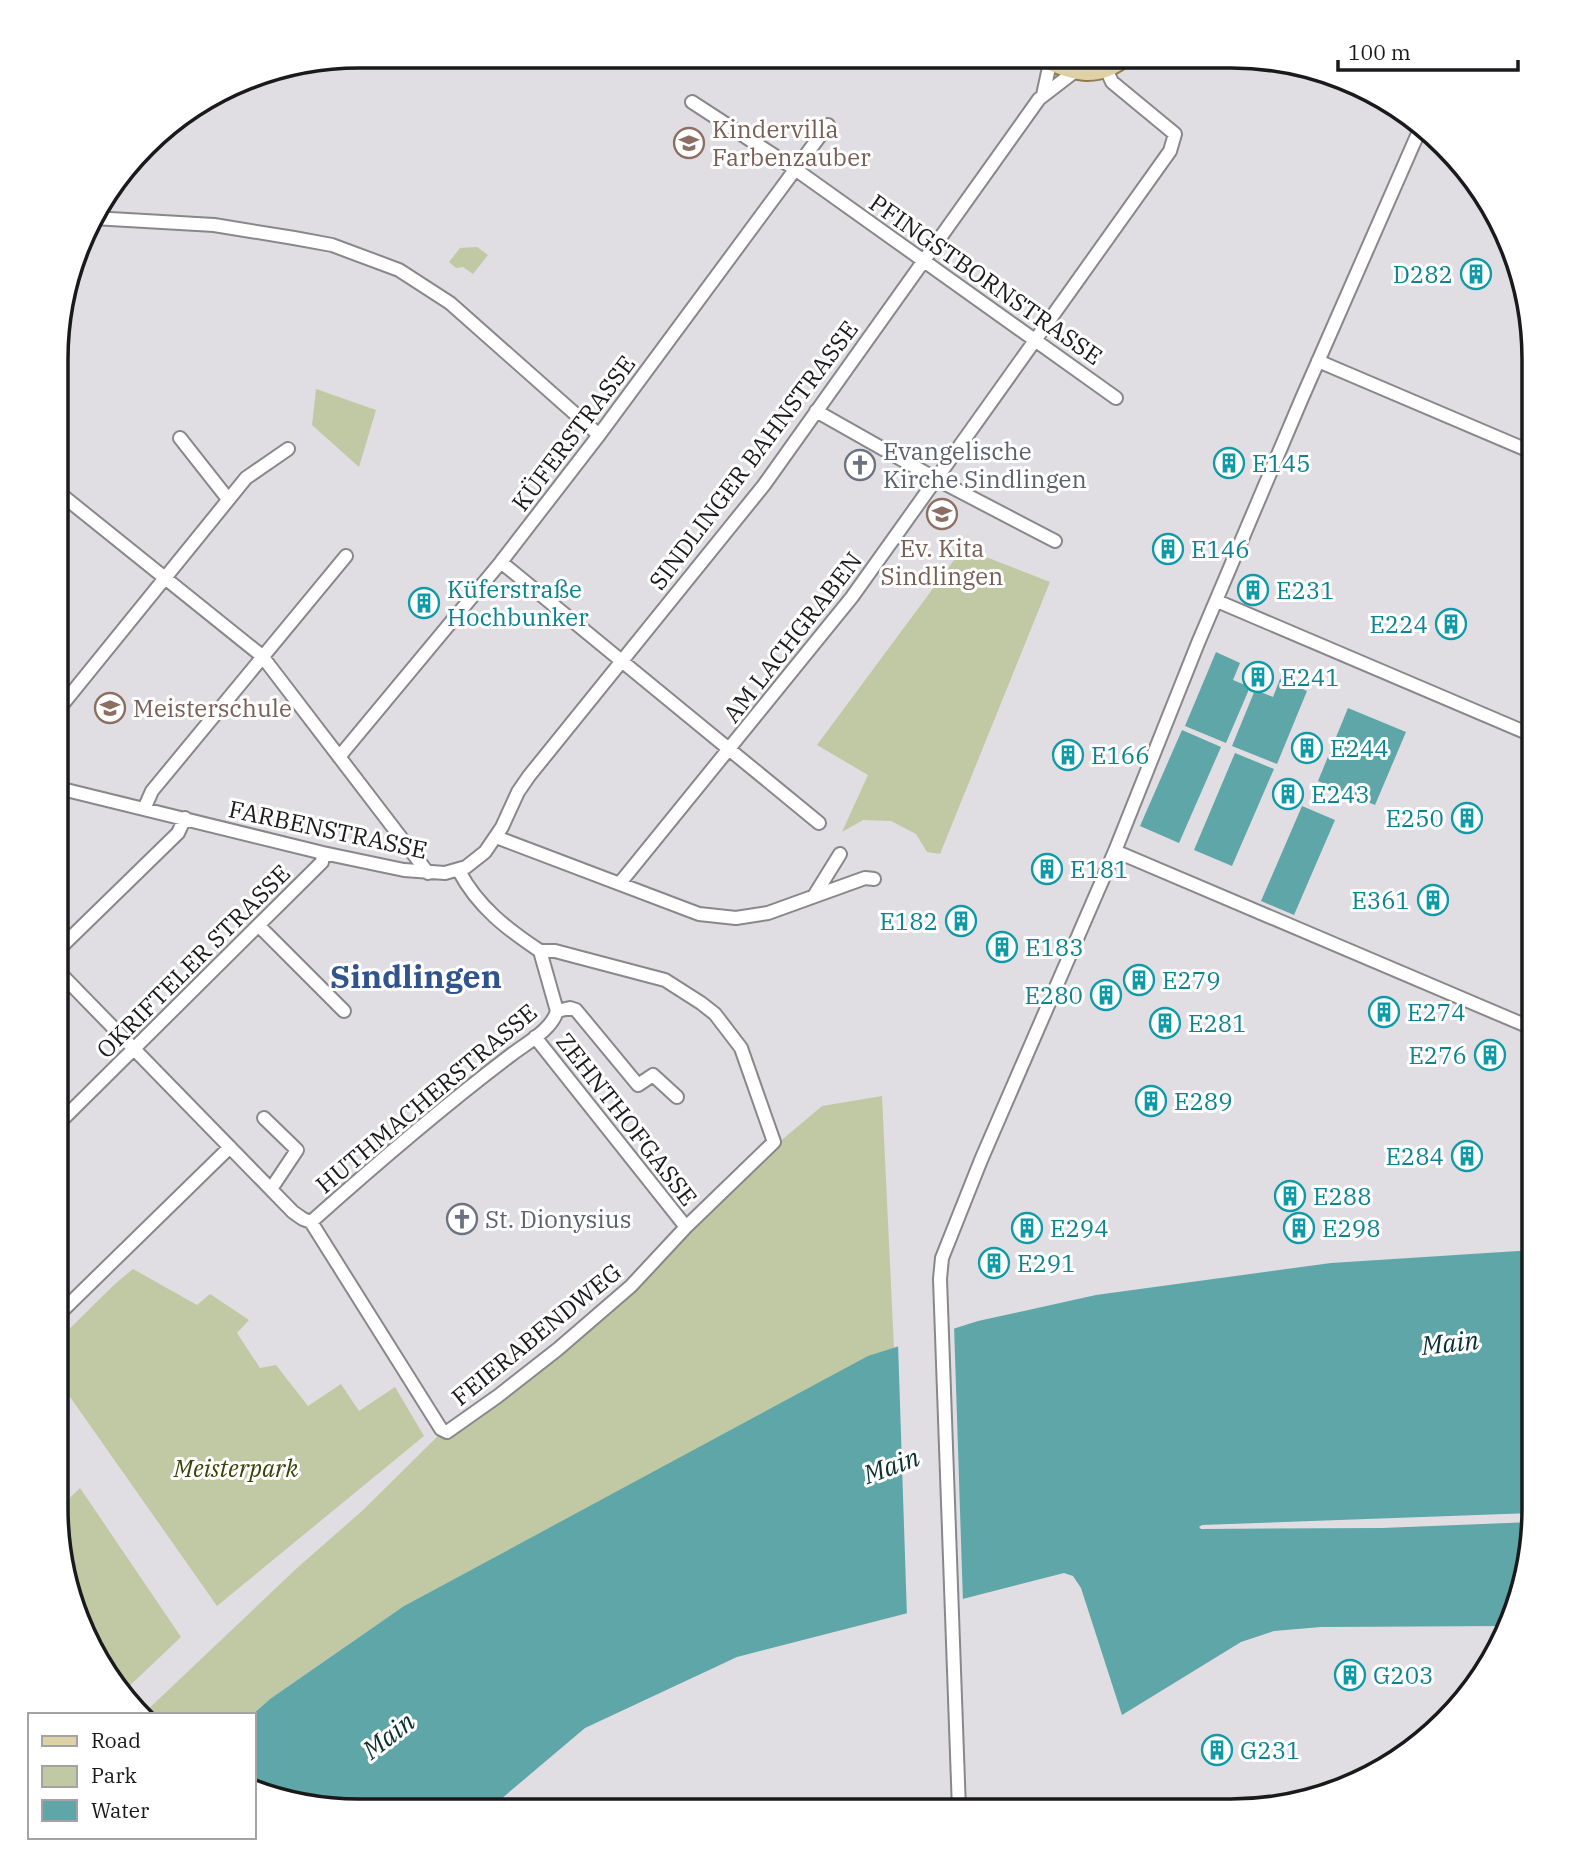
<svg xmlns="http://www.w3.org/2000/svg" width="1590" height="1867" font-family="'IBM Plex Serif',serif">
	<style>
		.green { fill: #c0c9a3 }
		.water { fill: #5fa6a8 }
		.pier { fill: #e0dee2 }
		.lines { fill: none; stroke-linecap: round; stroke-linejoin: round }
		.minor-casing { stroke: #89878b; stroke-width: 16 }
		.major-casing { stroke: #8c7d4e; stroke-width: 18 }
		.minor { stroke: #fff; stroke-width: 12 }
		.major { stroke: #dfd1a6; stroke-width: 14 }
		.labels { text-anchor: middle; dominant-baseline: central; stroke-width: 6; stroke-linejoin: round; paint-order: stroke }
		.education-label { font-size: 24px; fill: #785e54; stroke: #fff; text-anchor: start }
		.culture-label { font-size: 24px; fill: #0d838f; stroke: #fff; text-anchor: start }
		.street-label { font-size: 24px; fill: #1a191b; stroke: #fff }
		.worship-label { font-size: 24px; fill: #5b616d; stroke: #fff; text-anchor: start }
		.park-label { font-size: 24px; font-style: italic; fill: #394305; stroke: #fff }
		.water-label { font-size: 26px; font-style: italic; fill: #0c3031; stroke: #fff }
		.district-label { font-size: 32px; font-weight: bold; fill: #32548c; stroke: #fff }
		.rim { fill: none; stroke: #1a191b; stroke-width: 3.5 }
	</style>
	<rect width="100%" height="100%" fill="#e0dee2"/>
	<!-- green -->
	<path class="green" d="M477,247L488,255L473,274L463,267L456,268L449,262L460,248Z
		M316,389L376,410L359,467L312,425Z
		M963,548L1050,582L940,854L927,852L916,834L891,821L863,820L842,832L868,775L817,745Z
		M882,1096L894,1348L868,1357L404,1606L270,1699L252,1715H142L297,1568L362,1511L441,1433L503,1397L750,1167L822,1106Z
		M133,1269L197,1305L210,1294L249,1320L237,1333L260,1368L276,1365L308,1406L341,1384L359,1411L395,1387L424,1436L217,1606L56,1377V1342L115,1284Z
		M80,1488L181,1637L122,1693L97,1660L66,1587L56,1511Z"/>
	<!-- water -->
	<path class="water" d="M1216,652L1240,663L1233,680L1250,687L1226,743L1185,726Z
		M1280,679L1307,691L1277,764L1232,746L1255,690L1273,697Z
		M1348,708L1406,732L1375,805L1318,781Z
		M1182,730L1221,747L1179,843L1140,826Z
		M1235,753L1274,769L1232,866L1194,850Z
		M1302,806L1335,820L1294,915L1261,901Z
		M1533,1250V1513L1202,1525L1199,1527L1201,1529L1382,1528L1533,1522L1518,1605L1508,1626L1321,1627L1274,1631L1241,1642L1122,1715L1081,1588L1073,1576L1064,1573L737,1657L585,1728L488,1810H339L254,1784V1715H252L270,1699L404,1606L868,1356L978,1321L1096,1295L1331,1263Z"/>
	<!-- pier -->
	<path class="pier" d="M954,1325L963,1603L907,1617L898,1343Z"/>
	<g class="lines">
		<!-- minor casing -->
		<g class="minor-casing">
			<path id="minor" d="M1043,95L1050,63
				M692,102L795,169L1116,398
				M93,218L214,225L294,238L332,245L399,270L450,303L599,435
				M1318,361L1534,453
				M816,411L938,480L1055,541
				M180,438L228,499
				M58,492L262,656L428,873
				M501,562L819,823
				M1217,601L1534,736
				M58,710L246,478L288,449
				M339,757L501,562L599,435L828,125
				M58,788L323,853L404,870L445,873L466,867L485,852L502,827L518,792L529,776L764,485L1039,99L1074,72
				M144,809L152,791L346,556
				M496,837L699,914L736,918L768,913L865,878L874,879
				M1115,851L1534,1029
				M620,883L852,597L1170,151L1175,134L1112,82L1107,71
				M814,896L840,854
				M259,926L344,1011
				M57,951L178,833L185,818
				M57,970L293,1212L303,1219L311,1222L441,1429L447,1432L498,1396L558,1349L631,1286L686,1227L774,1142L741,1048L715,1014L701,1003L665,980L555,951H540
				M557,1011L570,1008L576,1010L638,1085L653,1075L677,1097
				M535,1037L686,1227
				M264,1118L297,1150L271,1189
				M57,1125L315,869L322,862L323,853
				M311,1222C376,1164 441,1108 511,1055C525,1044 552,1030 557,1011L540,951C507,929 478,907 459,871
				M56,1317L230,1147
				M959,1810L940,1279L942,1258L981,1160L1115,851L1198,643L1302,398L1420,129"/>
		</g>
		<!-- major casing -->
		<g class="major-casing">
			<path id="major" d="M1038,58C1071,72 1095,83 1126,58"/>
		</g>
		<!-- minor -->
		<use href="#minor" class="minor"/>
		<!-- major -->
		<use href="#major" class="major"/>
	</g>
	<!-- icons -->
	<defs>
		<g id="school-ring" transform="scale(1.575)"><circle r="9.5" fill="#fff" stroke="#8d6e63" stroke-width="1.5"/><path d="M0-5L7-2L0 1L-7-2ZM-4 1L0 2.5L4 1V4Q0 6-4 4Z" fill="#8d6e63"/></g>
		<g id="building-ring" transform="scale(1.575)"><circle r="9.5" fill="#fff" stroke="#0f9aa8" stroke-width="1.5"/><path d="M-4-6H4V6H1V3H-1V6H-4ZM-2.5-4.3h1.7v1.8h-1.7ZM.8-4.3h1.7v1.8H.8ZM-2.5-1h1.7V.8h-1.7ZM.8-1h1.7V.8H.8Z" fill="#0f9aa8"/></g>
		<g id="church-ring" transform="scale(1.575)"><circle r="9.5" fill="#fff" stroke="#6b7280" stroke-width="1.5"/><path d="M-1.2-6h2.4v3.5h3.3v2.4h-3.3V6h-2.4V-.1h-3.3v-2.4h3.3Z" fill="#6b7280"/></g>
	</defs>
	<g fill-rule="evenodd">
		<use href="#school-ring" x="689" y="143"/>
		<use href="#building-ring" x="1476" y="274"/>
		<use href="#building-ring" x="1229" y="463"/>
		<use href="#church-ring" x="860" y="465"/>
		<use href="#school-ring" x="942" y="514"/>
		<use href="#building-ring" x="1168" y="549"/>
		<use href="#building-ring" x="1253" y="590"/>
		<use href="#building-ring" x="424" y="603"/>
		<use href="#building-ring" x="1451" y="624"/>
		<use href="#building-ring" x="1258" y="677"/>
		<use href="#school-ring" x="110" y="708"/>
		<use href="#building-ring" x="1307" y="748"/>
		<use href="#building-ring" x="1068" y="755"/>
		<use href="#building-ring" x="1288" y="794"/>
		<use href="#building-ring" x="1467" y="818"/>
		<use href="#building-ring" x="1047" y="869"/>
		<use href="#building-ring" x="1433" y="900"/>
		<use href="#building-ring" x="961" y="921"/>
		<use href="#building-ring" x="1002" y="947"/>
		<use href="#building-ring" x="1139" y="980"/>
		<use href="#building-ring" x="1106" y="995"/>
		<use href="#building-ring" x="1384" y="1012"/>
		<use href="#building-ring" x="1165" y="1023"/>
		<use href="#building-ring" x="1490" y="1055"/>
		<use href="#building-ring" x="1151" y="1101"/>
		<use href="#building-ring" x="1467" y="1156"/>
		<use href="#building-ring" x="1290" y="1196"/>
		<use href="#church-ring" x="462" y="1219"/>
		<use href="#building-ring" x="1027" y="1228"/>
		<use href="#building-ring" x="1299" y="1228"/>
		<use href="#building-ring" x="994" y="1263"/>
		<use href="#building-ring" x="1350" y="1675"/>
		<use href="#building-ring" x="1217" y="1750"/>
	</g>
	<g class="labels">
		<!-- education labels -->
		<g class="education-label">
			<text x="712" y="129">Kindervilla<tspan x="712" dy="28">Farbenzauber</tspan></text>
			<text x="942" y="548" text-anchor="middle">Ev. Kita<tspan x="942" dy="28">Sindlingen</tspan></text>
			<text x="133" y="708">Meisterschule</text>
		</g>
		<!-- culture labels -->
		<g class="culture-label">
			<text x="1453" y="274" text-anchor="end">D282</text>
			<text x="1252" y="463">E145</text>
			<text x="1191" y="549">E146</text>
			<text x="447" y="589">Küferstraße<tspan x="447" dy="28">Hochbunker</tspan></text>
			<text x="1276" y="590">E231</text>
			<text x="1428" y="624" text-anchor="end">E224</text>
			<text x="1281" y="677">E241</text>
			<text x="1330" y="748">E244</text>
			<text x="1091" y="755">E166</text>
			<text x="1311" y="794">E243</text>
			<text x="1444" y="818" text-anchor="end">E250</text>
			<text x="1070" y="869">E181</text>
			<text x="1410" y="900" text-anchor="end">E361</text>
			<text x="938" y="921" text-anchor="end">E182</text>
			<text x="1025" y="947">E183</text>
			<text x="1162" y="980">E279</text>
			<text x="1083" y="995" text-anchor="end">E280</text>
			<text x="1407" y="1012">E274</text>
			<text x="1188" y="1023">E281</text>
			<text x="1467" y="1055" text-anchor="end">E276</text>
			<text x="1174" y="1101">E289</text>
			<text x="1444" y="1156" text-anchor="end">E284</text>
			<text x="1313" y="1196">E288</text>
			<text x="1050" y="1228">E294</text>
			<text x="1322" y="1228">E298</text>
			<text x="1017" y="1263">E291</text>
			<text x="1373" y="1675">G203</text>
			<text x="1240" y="1750">G231</text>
		</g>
		<!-- street labels -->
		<g class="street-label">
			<text transform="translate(986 279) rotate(35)">PFINGSTBORNSTRASSE</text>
			<text transform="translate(573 433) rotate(-53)">KÜFERSTRASSE</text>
			<text transform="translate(753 455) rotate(-53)">SINDLINGER BAHNSTRASSE</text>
			<text transform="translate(792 637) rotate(-52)">AM LACHGRABEN</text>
			<text transform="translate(328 829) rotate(12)">FARBENSTRASSE</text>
			<text transform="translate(193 961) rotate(-45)">OKRIFTELER STRASSE</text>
			<text transform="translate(426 1098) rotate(-40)">HUTHMACHERSTRASSE</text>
			<text transform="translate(627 1119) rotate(52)">ZEHNTHOFGASSE</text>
			<text transform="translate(536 1334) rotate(-39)">FEIERABENDWEG</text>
		</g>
		<!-- worship labels -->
		<g class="worship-label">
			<text x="883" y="451">Evangelische<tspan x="883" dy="28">Kirche Sindlingen</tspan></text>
			<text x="485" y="1219">St. Dionysius</text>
		</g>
		<!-- park labels -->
		<g class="park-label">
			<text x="236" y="1468">Meisterpark</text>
		</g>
		<!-- water labels -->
		<g class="water-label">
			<text transform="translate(1450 1342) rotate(-6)">Main</text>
			<text transform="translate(891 1465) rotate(-20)">Main</text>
			<text transform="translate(388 1735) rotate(-38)">Main</text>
		</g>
		<!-- district labels -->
		<g class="district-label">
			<text x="416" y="976">Sindlingen</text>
		</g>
	</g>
	<!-- crop -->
	<path d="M0 0H1590V1867H0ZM359 68H1231A291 291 0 0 1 1522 359V1508A291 291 0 0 1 1231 1799H359A291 291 0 0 1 68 1508V359A291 291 0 0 1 359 68Z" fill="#fff" fill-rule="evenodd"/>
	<path class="rim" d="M359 68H1231A291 291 0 0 1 1522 359V1508A291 291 0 0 1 1231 1799H359A291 291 0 0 1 68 1508V359A291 291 0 0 1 359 68Z"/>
	<!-- legend -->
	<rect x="28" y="1713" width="228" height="126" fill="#ffffff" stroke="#a3a3a4" stroke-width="2"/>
	<rect x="42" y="1736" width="35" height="10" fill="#dfd1a6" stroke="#a3a3a4" stroke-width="2"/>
	<text x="91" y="1748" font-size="21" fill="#1a191b">Road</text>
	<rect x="42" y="1766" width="35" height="21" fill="#c0c9a3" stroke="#a3a3a4" stroke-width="2"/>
	<text x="91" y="1783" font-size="21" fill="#1a191b">Park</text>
	<rect x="42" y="1800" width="35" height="21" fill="#5fa6a8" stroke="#a3a3a4" stroke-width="2"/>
	<text x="91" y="1818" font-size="21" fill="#1a191b">Water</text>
	<!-- scale -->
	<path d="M1338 60v10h180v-10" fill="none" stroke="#1a191b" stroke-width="3.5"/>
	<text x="1348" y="60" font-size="21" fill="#1a191b" stroke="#ffffff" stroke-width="5" paint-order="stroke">100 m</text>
</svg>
